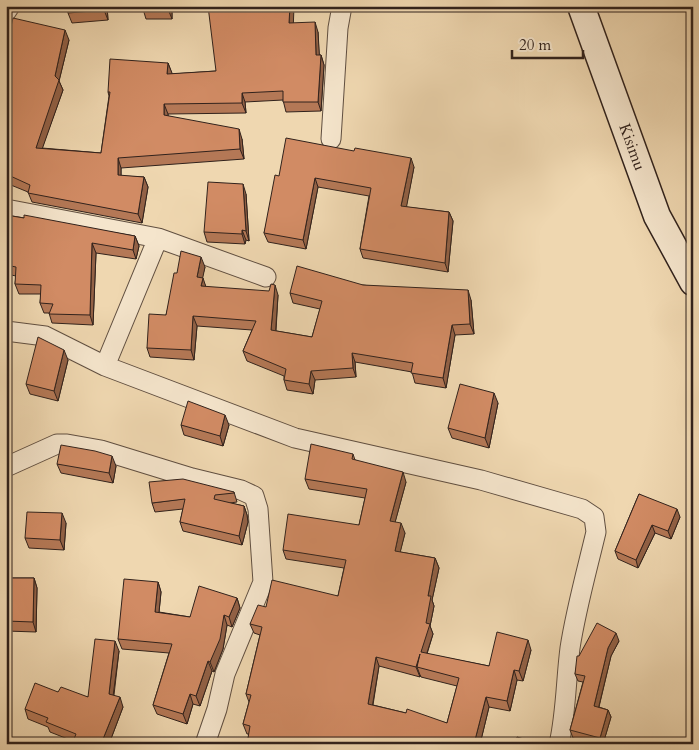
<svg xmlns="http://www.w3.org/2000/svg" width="699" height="750" font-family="Cardo,serif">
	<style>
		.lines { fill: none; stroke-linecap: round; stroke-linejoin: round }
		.street-casing { stroke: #604f41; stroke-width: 21 }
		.secondary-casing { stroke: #31221c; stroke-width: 29 }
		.street { stroke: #f5e5cc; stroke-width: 19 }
		.secondary { stroke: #f5e5cc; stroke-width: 26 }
		.wall { fill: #b47856; stroke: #31221c; fill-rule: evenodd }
		.shaded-wall { fill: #926146; stroke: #31221c }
		.building { fill: #d18b64; stroke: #31221c; fill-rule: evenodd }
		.labels { text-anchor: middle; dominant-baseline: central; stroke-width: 4; stroke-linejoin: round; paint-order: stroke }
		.street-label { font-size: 16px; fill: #31221c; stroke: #f5e5cc }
	</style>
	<rect width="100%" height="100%" fill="#efd7b0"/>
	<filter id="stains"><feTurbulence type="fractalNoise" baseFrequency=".004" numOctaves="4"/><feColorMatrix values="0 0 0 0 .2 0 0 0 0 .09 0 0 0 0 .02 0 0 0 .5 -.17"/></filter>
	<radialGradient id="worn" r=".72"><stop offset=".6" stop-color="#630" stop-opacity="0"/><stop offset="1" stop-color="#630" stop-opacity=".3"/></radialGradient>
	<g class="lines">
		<!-- street casing -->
		<g class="street-casing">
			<path id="street" d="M6,12L10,6
				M331,139L338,28L342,6
				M6,209L158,238L266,277
				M6,331L45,336L105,366L295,438L481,480L582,509L594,517L596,532C587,570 576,609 570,648C566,679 566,714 559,744
				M105,366L158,238
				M6,467L57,444H67L101,450L192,478L241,490L254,496L258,509L263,582L225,674L217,709L205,744"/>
		</g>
		<!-- secondary casing -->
		<g class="secondary-casing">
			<g id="secondary">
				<path id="s1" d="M581,6L657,216L693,282"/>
			</g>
		</g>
		<!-- street -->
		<use href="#street" class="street"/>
		<!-- secondary -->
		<use href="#secondary" class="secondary"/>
	</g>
	<!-- wall -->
	<path class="wall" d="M68,6H107L108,20L72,23L68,13Z
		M143,6H187L172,7V19H146L143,9Z
		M293,23L318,32L319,55H321L324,65L321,111L286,112L283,100L245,102L246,113L168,114V116L242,139L244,159L121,168V176L144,177L148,187L142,223L32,202L28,192L6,183V47L69,40L59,81L63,90L42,148L101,153L109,96L108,92L168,63L172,74L216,71Z
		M414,167L406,207L449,212L453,221L448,272L363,258L360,249L369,196L318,187L306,249L268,242L264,233L279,176Z
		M246,194L249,241L246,240L245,244L207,242L204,232Z
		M6,215L135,236L139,246L136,259L96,253L93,325L52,323L49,313H44L40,303L41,294H19L15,284L16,276L6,274Z
		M205,267L202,278L206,287L278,295L276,331L312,337L320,309L293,303L290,293L363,285L471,300L474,334L455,335L446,388L415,383L412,372L355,362L356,377L315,380L313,394L287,390L284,380V376L247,361L243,351L252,330L197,326L194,360L150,357L147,348L166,315L177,273Z
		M68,360L58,401L30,394L26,384Z
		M498,403L489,448L452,438L448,428Z
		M181,425H229L223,446L184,435Z
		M353,454L355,460L406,482L395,522L405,533L400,552L435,558L439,568L432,600L434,606L430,626L433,634L427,654L489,666L531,650L523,681L517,680L510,711L489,707L480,744H247L249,734H247L243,724L249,702L246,694L260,635L254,633L250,624L266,607L338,596L344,568L286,559L283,550L359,525L365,498L309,489L305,479ZM379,666L420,677V675L421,677L457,686L447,723L373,705Z
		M57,464L116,466L113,483L61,473Z
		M234,492L237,502L230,503L244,506L247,515L248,522L242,545L183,531L180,522L183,509L155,512L152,503Z
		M639,494L680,517L671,539L655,533L638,568L618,559L615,551Z
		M66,523L64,550L29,548L25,538Z
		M6,578H34L37,588L36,632L6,631Z
		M158,582L161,592L159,612L190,617L237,598L240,608L232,627L227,625L223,649L214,672L212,671L200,706L193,704L187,724L157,714L153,705L169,653L122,649L118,639Z
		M619,641L611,656L599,707L608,710L611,717L603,744H595L573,738L570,730L583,682L578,681L575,674L579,656Z
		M119,651L114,695L123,707L109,744H72L73,741L50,732L48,727L28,719L25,709L58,692L88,697Z"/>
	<!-- shaded-wall -->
	<path class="shaded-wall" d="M104,6H107L108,20L104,10Z
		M168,6H171L172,7V19L168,9Z
		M290,6H294L293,33L289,23Z
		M315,22L318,32L320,65L316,55Z
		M65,30L69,40L59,81L63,90L39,158L36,148L55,76Z
		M321,55L324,65L321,111L318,102Z
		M168,63L172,73L171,84L167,74Z
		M242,93L245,102L246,113L242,103Z
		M164,104L168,114L167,125L164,115Z
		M239,129L242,139L244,159L240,149Z
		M118,158L121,168V185L118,175Z
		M411,158L414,167L405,215L401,206Z
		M144,177L148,187L142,223L138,214Z
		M315,178L318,187L306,249L303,240Z
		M243,184L246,194L249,241L246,231Z
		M449,212L453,221L448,272L445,263Z
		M242,230L246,240L245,244L242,234Z
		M135,236L139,246L136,259L133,250Z
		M92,243L96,253L93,325L90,315Z
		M201,257L205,267L201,286L197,277Z
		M203,278L206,287L201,286Z
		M275,285L278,295L275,340L271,330Z
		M468,290L471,300L474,334L470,324Z
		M193,316L197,326L194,360L191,350Z
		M452,325L455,335L446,388L443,378Z
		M64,350L68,360L58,401L54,391Z
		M352,353L355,362L356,377L353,368Z
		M311,371L315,380L313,394L309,384Z
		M494,393L498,403L489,448L485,438Z
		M225,415L229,425L223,446L220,436Z
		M112,456L116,466L113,483L109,473Z
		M403,472L406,482L393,530L390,521Z
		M244,506L247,515L248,522L242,545L239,536Z
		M677,509L680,517L671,539L668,531Z
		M62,513L66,523L64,550L60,540Z
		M401,523L405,533L398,561L395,551Z
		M652,525L655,533L638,568L636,560Z
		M6,537L7,540L6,562Z
		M435,558L439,568L432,600L434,606L430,626L433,634L424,662L421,652L428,596Z
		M34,578L37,588L36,632L33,622Z
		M158,582L161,592L158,622L155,612Z
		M237,598L240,608L232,627L229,617Z
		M224,615L227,625L223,649L214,672L210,662Z
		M616,633L619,641L611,656L597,714L594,706L608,648Z
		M528,640L531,650L523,681L519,671Z
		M115,641L119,651L112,704L109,694Z
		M420,654L417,667L420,675V677L416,667Z
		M376,657L379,666L371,714L368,704Z
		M208,661L212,671L200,706L196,696Z
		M514,670L517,680L510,711L507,701Z
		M190,694L193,704L187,724L183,714Z
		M120,697L123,707L109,744H101Z
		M486,697L489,707L480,744H474Z
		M608,710L611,717L603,744H602L600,738Z"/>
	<!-- building -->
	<path class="building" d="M68,6H104V10L68,13Z
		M143,6H168V9H143Z
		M208,6H290L289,23L315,22L316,55H321L318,102H283V91L242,93V103L164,104V115L239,129L240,149L118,158V175L144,177L138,214L28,193L30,185L6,174V47L13,18L65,30L55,76L59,80L36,148L101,153L110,92H108L110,59L168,63L167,74L216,71Z
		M286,138L354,151L355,148L411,158L401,206L449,212L445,263L360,249L371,188L315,178L303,240L264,233L275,175L279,176Z
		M208,182L243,184L246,231L242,230V234L204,232Z
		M6,215L24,218V215L135,236L133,250L92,243L90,315L49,314L53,304L40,303L41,285L15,284L16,267L6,265Z
		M181,251L201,257L197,277L203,278L201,286L269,291L271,284L275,285L271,330L312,337L322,301L290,293L297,266L363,285L468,290L470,324L452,325L443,378L411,373L413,363L352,353L353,368L311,371L309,384L284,380L286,369L243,351L256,321L193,316L191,350L147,348L149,314L166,315L174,273H177Z
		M38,337L64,350L54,391L26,384Z
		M460,384L494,393L485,438L448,428Z
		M188,401L225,415L220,436L181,425Z
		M311,444L353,454L352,459L403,472L390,521L401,523L395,551L435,558L428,596H431L426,623L430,624L421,652L489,666L497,632L528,640L519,671L514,670L507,701L486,697L474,744H399L388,740L387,744H247L250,726L243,724L251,695L246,694L262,627L250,624L258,605L266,607L272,580L338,596L346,560L283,550L288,514L359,525L367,489L305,479ZM420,654L417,667L459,678L447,723L407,709L406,713L368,704L376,657L416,667Z
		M61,445L95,451L112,456L109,473L57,464Z
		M183,479L234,492V493L215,495L214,499L244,506V513L239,536L180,522L185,499L152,503L149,482Z
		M639,494L677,509L668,531L652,525L636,560L615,551Z
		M27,512L62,513L60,540L25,538Z
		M6,578H34L33,622L6,621Z
		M124,579L158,582L155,612L190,617L199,586L237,598L229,617L224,615L220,639L210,662L208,661L196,696L190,694L183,714L153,705L172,644L118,639Z
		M597,623L616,633L608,648L594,706L608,710L600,738L570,730L585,676L575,674L577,656H579Z
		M95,639L115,641L109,694L120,697L101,744H72L76,734L46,722L48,718L25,709L35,683L58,692L61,687L88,697Z
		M517,737L541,744H515Z"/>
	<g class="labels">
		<!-- street labels -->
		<g class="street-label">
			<text stroke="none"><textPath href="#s1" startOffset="150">Kisimu</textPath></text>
		</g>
	</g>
	<!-- margin -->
	<rect width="699" height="750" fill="none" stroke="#efd7b0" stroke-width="25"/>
	<rect x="8" y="8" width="684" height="735" fill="none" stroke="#31221c" stroke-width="2.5"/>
	<rect x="12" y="12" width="674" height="725" fill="none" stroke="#31221c"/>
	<!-- scale -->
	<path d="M512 50v8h71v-8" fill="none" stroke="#31221c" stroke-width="2.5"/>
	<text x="519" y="50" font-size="15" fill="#31221c" stroke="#f5e5cc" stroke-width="4" paint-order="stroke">20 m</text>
	<rect width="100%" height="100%" filter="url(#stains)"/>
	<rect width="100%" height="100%" fill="url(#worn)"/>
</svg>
